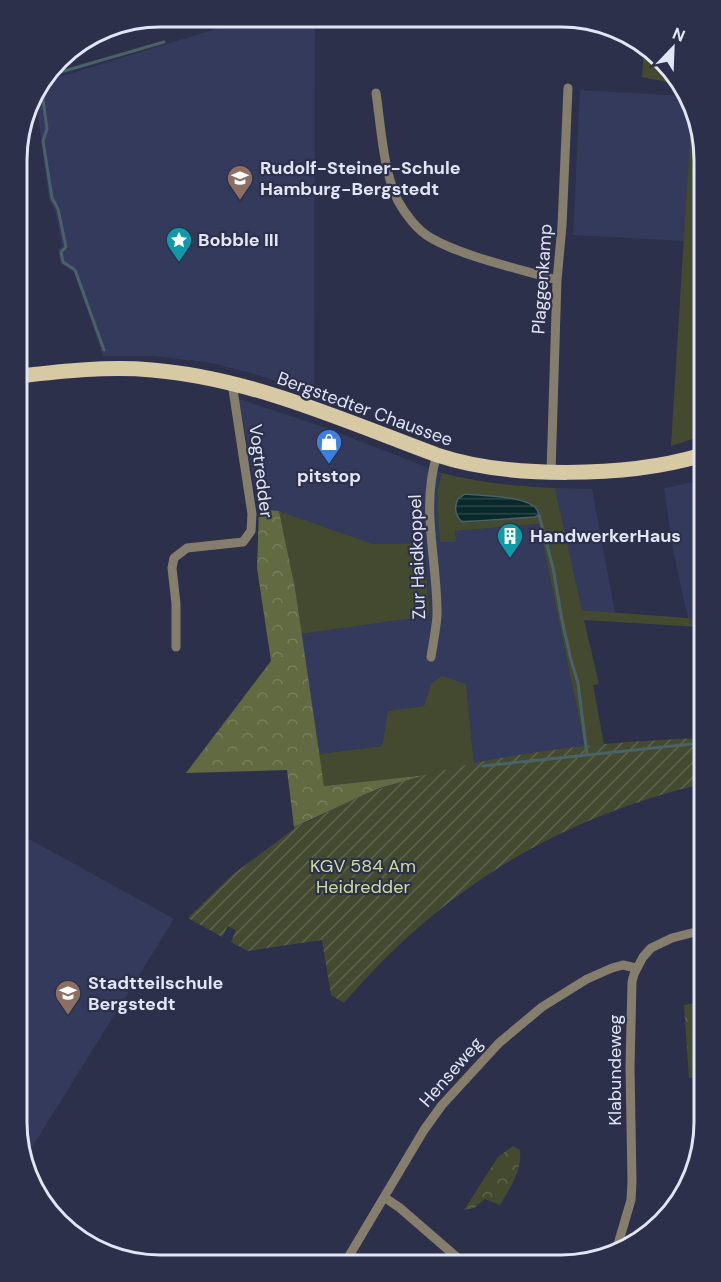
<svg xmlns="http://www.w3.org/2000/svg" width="721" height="1282" font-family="'DM Sans',sans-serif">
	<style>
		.built { fill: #343a5b }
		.grass { fill: #444a30; fill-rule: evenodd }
		.forest { fill: url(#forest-crowns) }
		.park { fill: url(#park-crowns) }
		.garden { fill: url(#garden-furrows) }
		.water { fill: url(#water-rules); stroke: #496167; stroke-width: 1.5 }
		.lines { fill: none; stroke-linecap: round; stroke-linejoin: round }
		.stream { stroke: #496167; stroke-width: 3 }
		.minor { stroke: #857e6c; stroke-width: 9 }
		.primary { stroke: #d8c9a5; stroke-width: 15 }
		.labels { text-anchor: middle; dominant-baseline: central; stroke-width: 4.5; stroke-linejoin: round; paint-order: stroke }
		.poi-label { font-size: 18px; font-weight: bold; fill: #e1e5f6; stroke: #2c304b; text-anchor: start }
		.street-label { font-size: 18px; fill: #e1e5f6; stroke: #2c304b }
		.park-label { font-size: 18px; fill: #cfde9a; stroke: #2c304b }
		.rim { fill: none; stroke: #e1e5f6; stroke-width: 3 }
	</style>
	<defs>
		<pattern id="forest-crowns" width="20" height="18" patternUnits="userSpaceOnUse" patternTransform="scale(1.5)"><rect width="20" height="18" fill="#616a41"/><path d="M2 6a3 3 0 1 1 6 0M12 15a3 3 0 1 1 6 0" fill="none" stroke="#777f5d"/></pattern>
		<pattern id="park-crowns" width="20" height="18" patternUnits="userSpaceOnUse" patternTransform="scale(1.5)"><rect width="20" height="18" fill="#444a30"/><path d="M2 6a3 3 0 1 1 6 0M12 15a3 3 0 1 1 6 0" fill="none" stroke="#5f644f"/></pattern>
		<pattern id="garden-furrows" width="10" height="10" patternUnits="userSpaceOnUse" patternTransform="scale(1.5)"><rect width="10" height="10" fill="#444a30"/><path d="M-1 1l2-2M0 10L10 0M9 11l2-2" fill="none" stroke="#5f644f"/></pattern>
		<pattern id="water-rules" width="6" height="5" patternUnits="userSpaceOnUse" patternTransform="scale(1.5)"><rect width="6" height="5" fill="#08282a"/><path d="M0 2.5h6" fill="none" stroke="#2c474a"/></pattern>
	</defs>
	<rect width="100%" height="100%" fill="#2c304b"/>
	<!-- built -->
	<path class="built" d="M255,17H315L314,394L258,375L212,363L154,356H103L74,272L61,264L58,250L62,245L55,210L49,199L35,92L43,82Z
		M580,90L685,96L692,106L684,241L573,235Z
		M239,399L321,426L442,473L439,480L438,500L440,542L455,531L539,524L585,747L474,764L466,684H431L424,706L388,711L382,746L319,754L301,634L428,616L430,610L424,543L373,544L279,511L259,509Z
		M699,481L700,619L688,618L673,550L664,488Z
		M555,488L592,489L615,613L582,611Z
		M22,835L174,919L24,1160Z"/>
	<!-- grass -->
	<path class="grass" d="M644,46L655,52L676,84L642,77Z
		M692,106L697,114L699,437L671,446Z
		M442,473C479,483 516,486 555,488L582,610L700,619V627L584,620L599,684L593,685L604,744L585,747L539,524L455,531L456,542H440C439,521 434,493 442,473ZM535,506L537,516L467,523Z
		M279,511L373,544L423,543L430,610L428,616L301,634L295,588Z
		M442,676L466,684L474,764L427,775L324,786L319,754L382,746L388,711L424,706L431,684Z"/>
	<!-- forest -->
	<path class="forest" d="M259,509L279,511L295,588L324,786L427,775L380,788L294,827L287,770L186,773L271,661L257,568Z"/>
	<!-- park -->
	<path class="park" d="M703,1001L704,1077L689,1078L684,1005Z
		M513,1146L520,1150C522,1171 510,1188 500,1205L485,1199L474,1208L464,1210L498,1157Z"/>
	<!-- garden -->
	<path class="garden" d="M701,738L702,784C556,819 442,889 344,1003L331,995L322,940L248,951L231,942L236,930L228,926L222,937L188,918L232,875L294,829V827C324,816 351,798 382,788C483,754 595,742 701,738Z"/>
	<!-- water -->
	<path class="water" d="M465,494C481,496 538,495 539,515L535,517L462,522C455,515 454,507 458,499Z"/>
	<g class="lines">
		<!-- stream -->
		<path class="stream" d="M47,76L164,42
			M41,84L47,129L43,141L52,198L58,209L66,247L61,252L63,262L75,270L104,350
			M539,515L553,568L562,620L571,660L578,683L587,755
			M483,766L701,743"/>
		<!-- minor -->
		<path class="minor" d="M376,93C381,126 383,171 398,201C405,214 418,231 431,238C464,257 520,269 557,280
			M551,472L557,280L562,226L568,88
			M176,647V604L172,568L174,558L187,548L243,542L251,531L252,514L232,383
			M431,657C433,644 436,629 437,616C438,562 420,508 437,455
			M384,1197L400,1208L460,1260
			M616,1251L631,1200L632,1182L630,1067L632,982L634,974L643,957L651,948L672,938L703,930
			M346,1261L424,1130L442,1105L499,1043L542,1007L587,979L612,968L623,965L636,968"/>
		<!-- primary -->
		<path class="primary" d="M19,376C63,371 108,366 152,370C251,378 345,421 437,455C508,479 627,477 699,456"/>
	</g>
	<!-- icons -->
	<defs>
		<g id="school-pin" transform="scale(1.35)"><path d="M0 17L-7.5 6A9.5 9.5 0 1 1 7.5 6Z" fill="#8d6e63" stroke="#2c304b"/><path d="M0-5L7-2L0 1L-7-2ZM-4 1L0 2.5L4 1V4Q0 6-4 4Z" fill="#fff"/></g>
		<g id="sight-pin" transform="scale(1.35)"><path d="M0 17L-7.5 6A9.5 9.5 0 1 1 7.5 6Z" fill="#0f9aa8" stroke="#2c304b"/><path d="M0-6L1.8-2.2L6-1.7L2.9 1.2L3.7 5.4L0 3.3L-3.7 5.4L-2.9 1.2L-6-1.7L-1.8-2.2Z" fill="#fff"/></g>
		<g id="shop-pin" transform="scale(1.35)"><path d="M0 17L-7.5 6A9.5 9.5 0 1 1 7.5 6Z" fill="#3f7fe0" stroke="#2c304b"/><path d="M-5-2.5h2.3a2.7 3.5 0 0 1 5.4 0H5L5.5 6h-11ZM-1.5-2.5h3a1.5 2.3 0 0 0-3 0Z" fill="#fff"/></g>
		<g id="building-pin" transform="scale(1.35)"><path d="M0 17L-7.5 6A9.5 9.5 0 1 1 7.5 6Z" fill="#0f9aa8" stroke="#2c304b"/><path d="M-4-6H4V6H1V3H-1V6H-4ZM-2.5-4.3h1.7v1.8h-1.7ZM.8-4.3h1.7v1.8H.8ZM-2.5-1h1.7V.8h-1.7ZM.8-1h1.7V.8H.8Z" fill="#fff"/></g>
	</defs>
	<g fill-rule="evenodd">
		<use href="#school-pin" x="240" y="178"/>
		<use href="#sight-pin" x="179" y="240"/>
		<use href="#shop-pin" x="329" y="442"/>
		<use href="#building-pin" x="510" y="536"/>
		<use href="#school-pin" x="68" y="993"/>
	</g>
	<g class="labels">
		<!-- poi labels -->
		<g class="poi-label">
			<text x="260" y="168">Rudolf-Steiner-Schule<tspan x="260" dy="21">Hamburg-Bergstedt</tspan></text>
			<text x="198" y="240">Bobble III</text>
			<text x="329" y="476" text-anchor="middle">pitstop</text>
			<text x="530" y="536">HandwerkerHaus</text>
			<text x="88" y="983">Stadtteilschule<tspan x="88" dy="21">Bergstedt</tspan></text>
		</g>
		<!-- street labels -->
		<g class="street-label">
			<text transform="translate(542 279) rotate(-86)">Plaggenkamp</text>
			<text transform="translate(365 409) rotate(20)">Bergstedter Chaussee</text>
			<text transform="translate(261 471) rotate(83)">Vogtredder</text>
			<text transform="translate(417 557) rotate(-92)">Zur Haidkoppel</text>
			<text transform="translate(615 1070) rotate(-90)">Klabundeweg</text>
			<text transform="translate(451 1072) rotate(-49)">Henseweg</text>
		</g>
		<!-- park labels -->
		<g class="park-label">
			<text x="363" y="866">KGV 584 Am<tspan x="363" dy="21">Heidredder</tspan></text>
		</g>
	</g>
	<!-- crop -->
	<path d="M0 0H721V1282H0ZM160 27H561A133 133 0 0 1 694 160V1122A133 133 0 0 1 561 1255H160A133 133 0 0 1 27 1122V160A133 133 0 0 1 160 27Z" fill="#2c304b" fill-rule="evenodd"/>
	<path class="rim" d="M160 27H561A133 133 0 0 1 694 160V1122A133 133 0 0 1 561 1255H160A133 133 0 0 1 27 1122V160A133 133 0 0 1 160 27Z"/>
	<!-- north arrow -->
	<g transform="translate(673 48) rotate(23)" stroke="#2c304b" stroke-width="4.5" paint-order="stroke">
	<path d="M0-4.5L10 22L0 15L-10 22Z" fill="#e1e5f6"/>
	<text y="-9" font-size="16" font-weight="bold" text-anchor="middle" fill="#e1e5f6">N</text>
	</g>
</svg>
